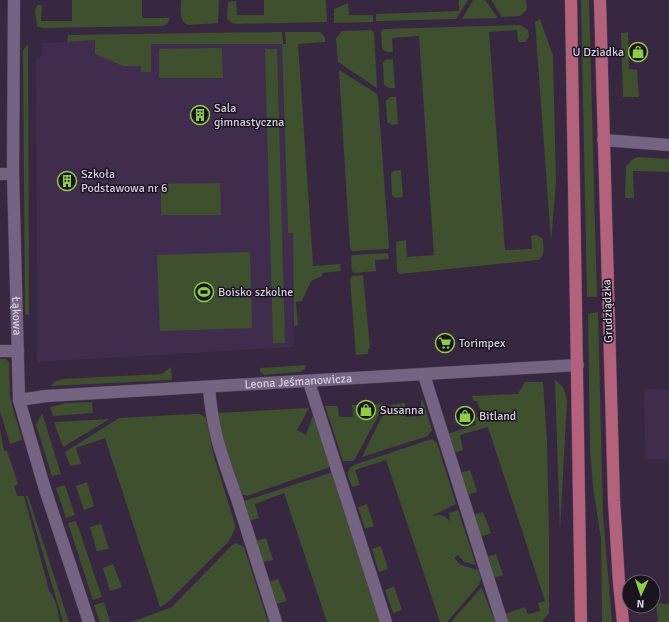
<svg xmlns="http://www.w3.org/2000/svg" width="669" height="622" font-family="Signika,sans-serif">
	<style>
		.built { fill: #402d4d }
		.green { fill: #3f502e }
		.lines { fill: none; stroke-linecap: round; stroke-linejoin: round }
		.street-casing { stroke: #52445b; stroke-width: 13 }
		.primary-casing { stroke: #52445b; stroke-width: 13 }
		.street { stroke: #746381; stroke-width: 12 }
		.primary { stroke: #b4617c; stroke-width: 12 }
		.labels { text-anchor: middle; dominant-baseline: central; stroke-width: 3; stroke-linejoin: round; paint-order: stroke }
		.poi-label { font-size: 12px; fill: #d6cdde; stroke: #1a141f; text-anchor: start }
		.street-label { font-size: 12px; fill: #d6cdde; stroke: #1a141f }
	</style>
	<rect width="100%" height="100%" fill="#372741"/>
	<!-- built -->
	<path class="built" d="M141,37V44H282L288,233H293L294,347L37,362L36,57L42,56V43Z
		M644,389L669,390V459H645Z"/>
	<!-- green -->
	<path class="green" d="M72,0H142V18H170L168,23L163,26L42,28L37,26L35,10L38,5H42L41,21H72Z
		M181,0H219L218,23L188,25C178,20 181,9 181,0Z
		M264,0H326L327,22L235,24L232,23L227,19L228,2L236,1L237,15H264Z
		M459,0H468L456,19L376,21V14L459,11Z
		M473,0H485L498,18L462,19Z
		M491,0H526L527,10L520,16L502,17Z
		M581,0H589L597,297H587Z
		M348,3L349,15H373V22L334,23V9Z
		M540,19L553,56L556,182L551,241L535,22Z
		M520,25L528,30L529,37L525,42H518L517,30L489,32L505,250L532,249L531,236L537,235L543,239C543,246 546,256 538,260L400,274L397,272L396,242L406,240L407,257L434,255L419,36L392,38L393,52H387L382,49L381,32L383,29Z
		M371,30L374,32L377,88L338,62L336,38L342,31Z
		M282,32L283,44H286L285,32H320L325,37V42L298,44L313,264L312,266L340,264L341,271L322,273V276L311,281L302,301L296,302L298,325L294,326L293,233H288L282,44H151V72H141V66H123L95,54V40L67,42L68,35Z
		M628,32L629,69L637,70L639,97H623L621,33Z
		M28,44L29,315L25,314L23,50Z
		M222,48L223,78H159V49Z
		M265,49H277L285,343H273Z
		M393,59L395,88H389L384,85L383,63L385,60Z
		M339,70L376,93L378,97L389,247L388,249L353,251L350,249Z
		M390,97H396L398,124L392,125L387,122L386,101Z
		M638,157L669,159V172L633,171L634,198H625L626,166L633,159Z
		M401,170L403,197L396,198L392,195L391,173L394,171Z
		M220,183L221,215H161V184Z
		M250,252L252,328L160,331L157,255Z
		M388,253L389,259L375,260L376,271L354,273L352,271L351,257L353,255Z
		M363,275L370,348L368,349V354L356,355L350,279L352,276Z
		M598,312L603,514L612,622H602L601,539L593,487L590,449L588,314Z
		M0,359H6L9,362L10,397L22,440L10,444L0,411Z
		M306,365L305,369L300,372L264,375L260,371V368Z
		M171,367L172,380L51,386L54,382L63,379L162,374Z
		M555,380L563,387L567,400L560,531Z
		M525,382H543L547,440L549,535V613L542,622H508L505,614L525,607L528,614L540,611L538,603L545,601L488,427L460,435L463,450L453,453L447,434L476,425L475,418L482,415L477,401H474L472,396L518,394Z
		M421,400L423,401L432,430L428,436L362,457L384,412H390V405L405,403L406,417L421,416Z
		M92,402L93,413L53,416L50,407L66,403Z
		M383,403V407L355,459L353,461H343L325,406H338L339,417H353L352,405H359L360,414L376,413L375,405Z
		M309,408L297,430L306,435L313,415L316,417L330,467L247,496L241,494L220,429L218,413Z
		M42,413L61,474L52,476L36,425Z
		M194,414H200L206,418L214,457L236,527L229,541L167,603L160,607L105,438L76,448L81,464L70,466L65,452L119,418Z
		M110,419L63,447L54,422Z
		M0,429L4,451H7L18,484L14,486L17,496H24L49,590L56,603L60,622H0Z
		M432,439L437,443L456,504L430,517C438,514 443,514 450,521L449,513L458,510L476,565L464,562L458,555L454,558L461,565L478,570L481,579L479,585L447,622H440L386,460L355,470L360,485L352,487C349,478 344,471 354,465Z
		M470,470L477,492L467,495L460,473Z
		M330,473L334,474L383,622H327L284,493L255,504L259,518L249,521L243,504L244,501Z
		M87,482L94,506L84,510L76,486Z
		M65,485L75,515L66,518L56,488Z
		M26,496H28L69,622H63Z
		M367,504L374,526L365,529L358,507Z
		M483,512L491,533L481,537L473,515Z
		M76,521L102,597L93,600L68,523Z
		M101,524L109,549L97,551L90,527Z
		M266,538L273,560L263,562L256,541Z
		M236,543L244,547L268,622H132L172,607L232,545Z
		M381,546L388,569L379,572L372,549Z
		M496,554L503,575L494,578L487,557Z
		M113,564L122,587L110,591L103,568Z
		M278,579L287,601L277,604L269,582Z
		M394,586L402,610L393,613L385,590Z
		M482,588L495,622H451L480,589Z
		M104,602L110,622H100L94,605Z
		M656,603L669,604V622H658Z"/>
	<g class="lines">
		<!-- street casing -->
		<g class="street-casing">
			<g id="street">
				<path id="s1" d="M14,0L13,174L19,400L44,486L89,622"/>
				<path d="M603,140L669,145"/>
				<path d="M0,174H13"/>
				<path d="M0,351H18"/>
				<path d="M424,375L502,622"/>
				<path d="M309,382L386,622"/>
				<path d="M209,387C212,433 224,461 238,502C251,542 263,582 276,622"/>
				<path id="s2" d="M19,400L46,396L578,365"/>
			</g>
		</g>
		<!-- primary casing -->
		<g class="primary-casing">
			<path id="primary" d="M571,0L581,622
				M600,0L614,501L619,583L623,622"/>
		</g>
		<!-- street -->
		<use href="#street" class="street"/>
		<!-- primary -->
		<use href="#primary" class="primary"/>
	</g>
	<!-- icons -->
	<defs>
		<g id="shop-ring" transform="scale(1)"><circle r="9.5" fill="#1a141f" stroke="#8fcd41" stroke-width="1.5"/><path d="M-5-2.5h2.3a2.7 3.5 0 0 1 5.4 0H5L5.5 6h-11ZM-1.5-2.5h3a1.5 2.3 0 0 0-3 0Z" fill="#8fcd41"/></g>
		<g id="building-ring" transform="scale(1)"><circle r="9.5" fill="#1a141f" stroke="#8fcd41" stroke-width="1.5"/><path d="M-4-6H4V6H1V3H-1V6H-4ZM-2.5-4.3h1.7v1.8h-1.7ZM.8-4.3h1.7v1.8H.8ZM-2.5-1h1.7V.8h-1.7ZM.8-1h1.7V.8H.8Z" fill="#8fcd41"/></g>
		<g id="stadium-ring" transform="scale(1)"><circle r="9.5" fill="#1a141f" stroke="#8fcd41" stroke-width="1.5"/><path d="M0-5a6.5 5 0 1 0 0 10a6.5 5 0 1 0 0-10ZM-3.5-1.8h7v3.6h-7Z" fill="#8fcd41"/></g>
		<g id="supermarket-ring" transform="scale(1)"><circle r="9.5" fill="#1a141f" stroke="#8fcd41" stroke-width="1.5"/><path d="M-6-5.5h2.5l.6 2H6L4.5 2H-2.5L-4.4-4H-6ZM-1.5 3.2a1.3 1.3 0 1 0 .1 0ZM3 3.2a1.3 1.3 0 1 0 .1 0Z" fill="#8fcd41"/></g>
	</defs>
	<g fill-rule="evenodd">
		<use href="#shop-ring" x="638" y="52"/>
		<use href="#building-ring" x="200" y="115"/>
		<use href="#building-ring" x="67" y="181"/>
		<use href="#stadium-ring" x="204" y="292"/>
		<use href="#supermarket-ring" x="445" y="343"/>
		<use href="#shop-ring" x="366" y="410"/>
		<use href="#shop-ring" x="465" y="416"/>
	</g>
	<g class="labels">
		<!-- poi labels -->
		<g class="poi-label">
			<text x="624" y="52" text-anchor="end">U Dziadka</text>
			<text x="214" y="108">Sala<tspan x="214" dy="14">gimnastyczna</tspan></text>
			<text x="81" y="174">Szkoła<tspan x="81" dy="14">Podstawowa nr 6</tspan></text>
			<text x="218" y="292">Boisko szkolne</text>
			<text x="459" y="343">Torimpex</text>
			<text x="380" y="410">Susanna</text>
			<text x="479" y="416">Bitland</text>
		</g>
		<!-- street labels -->
		<g class="street-label">
			<text transform="translate(608 311) rotate(-92)">Grudziądzka</text>
			<text stroke="none"><textPath href="#s1" startOffset="316">Łąkowa</textPath></text>
			<text stroke="none"><textPath href="#s2" startOffset="280">Leona Jeśmanowicza</textPath></text>
		</g>
	</g>
	<!-- north arrow -->
	<g transform="translate(641 594) rotate(183)"><circle r="19" fill="#1a141f" stroke="#655e6b"/>
	<path d="M0-3L7 15L0 10L-7 15Z" fill="#8fcd41"/>
	<text y="-6" font-size="11" font-weight="bold" text-anchor="middle" fill="#d6cdde">N</text>
	</g>
</svg>
